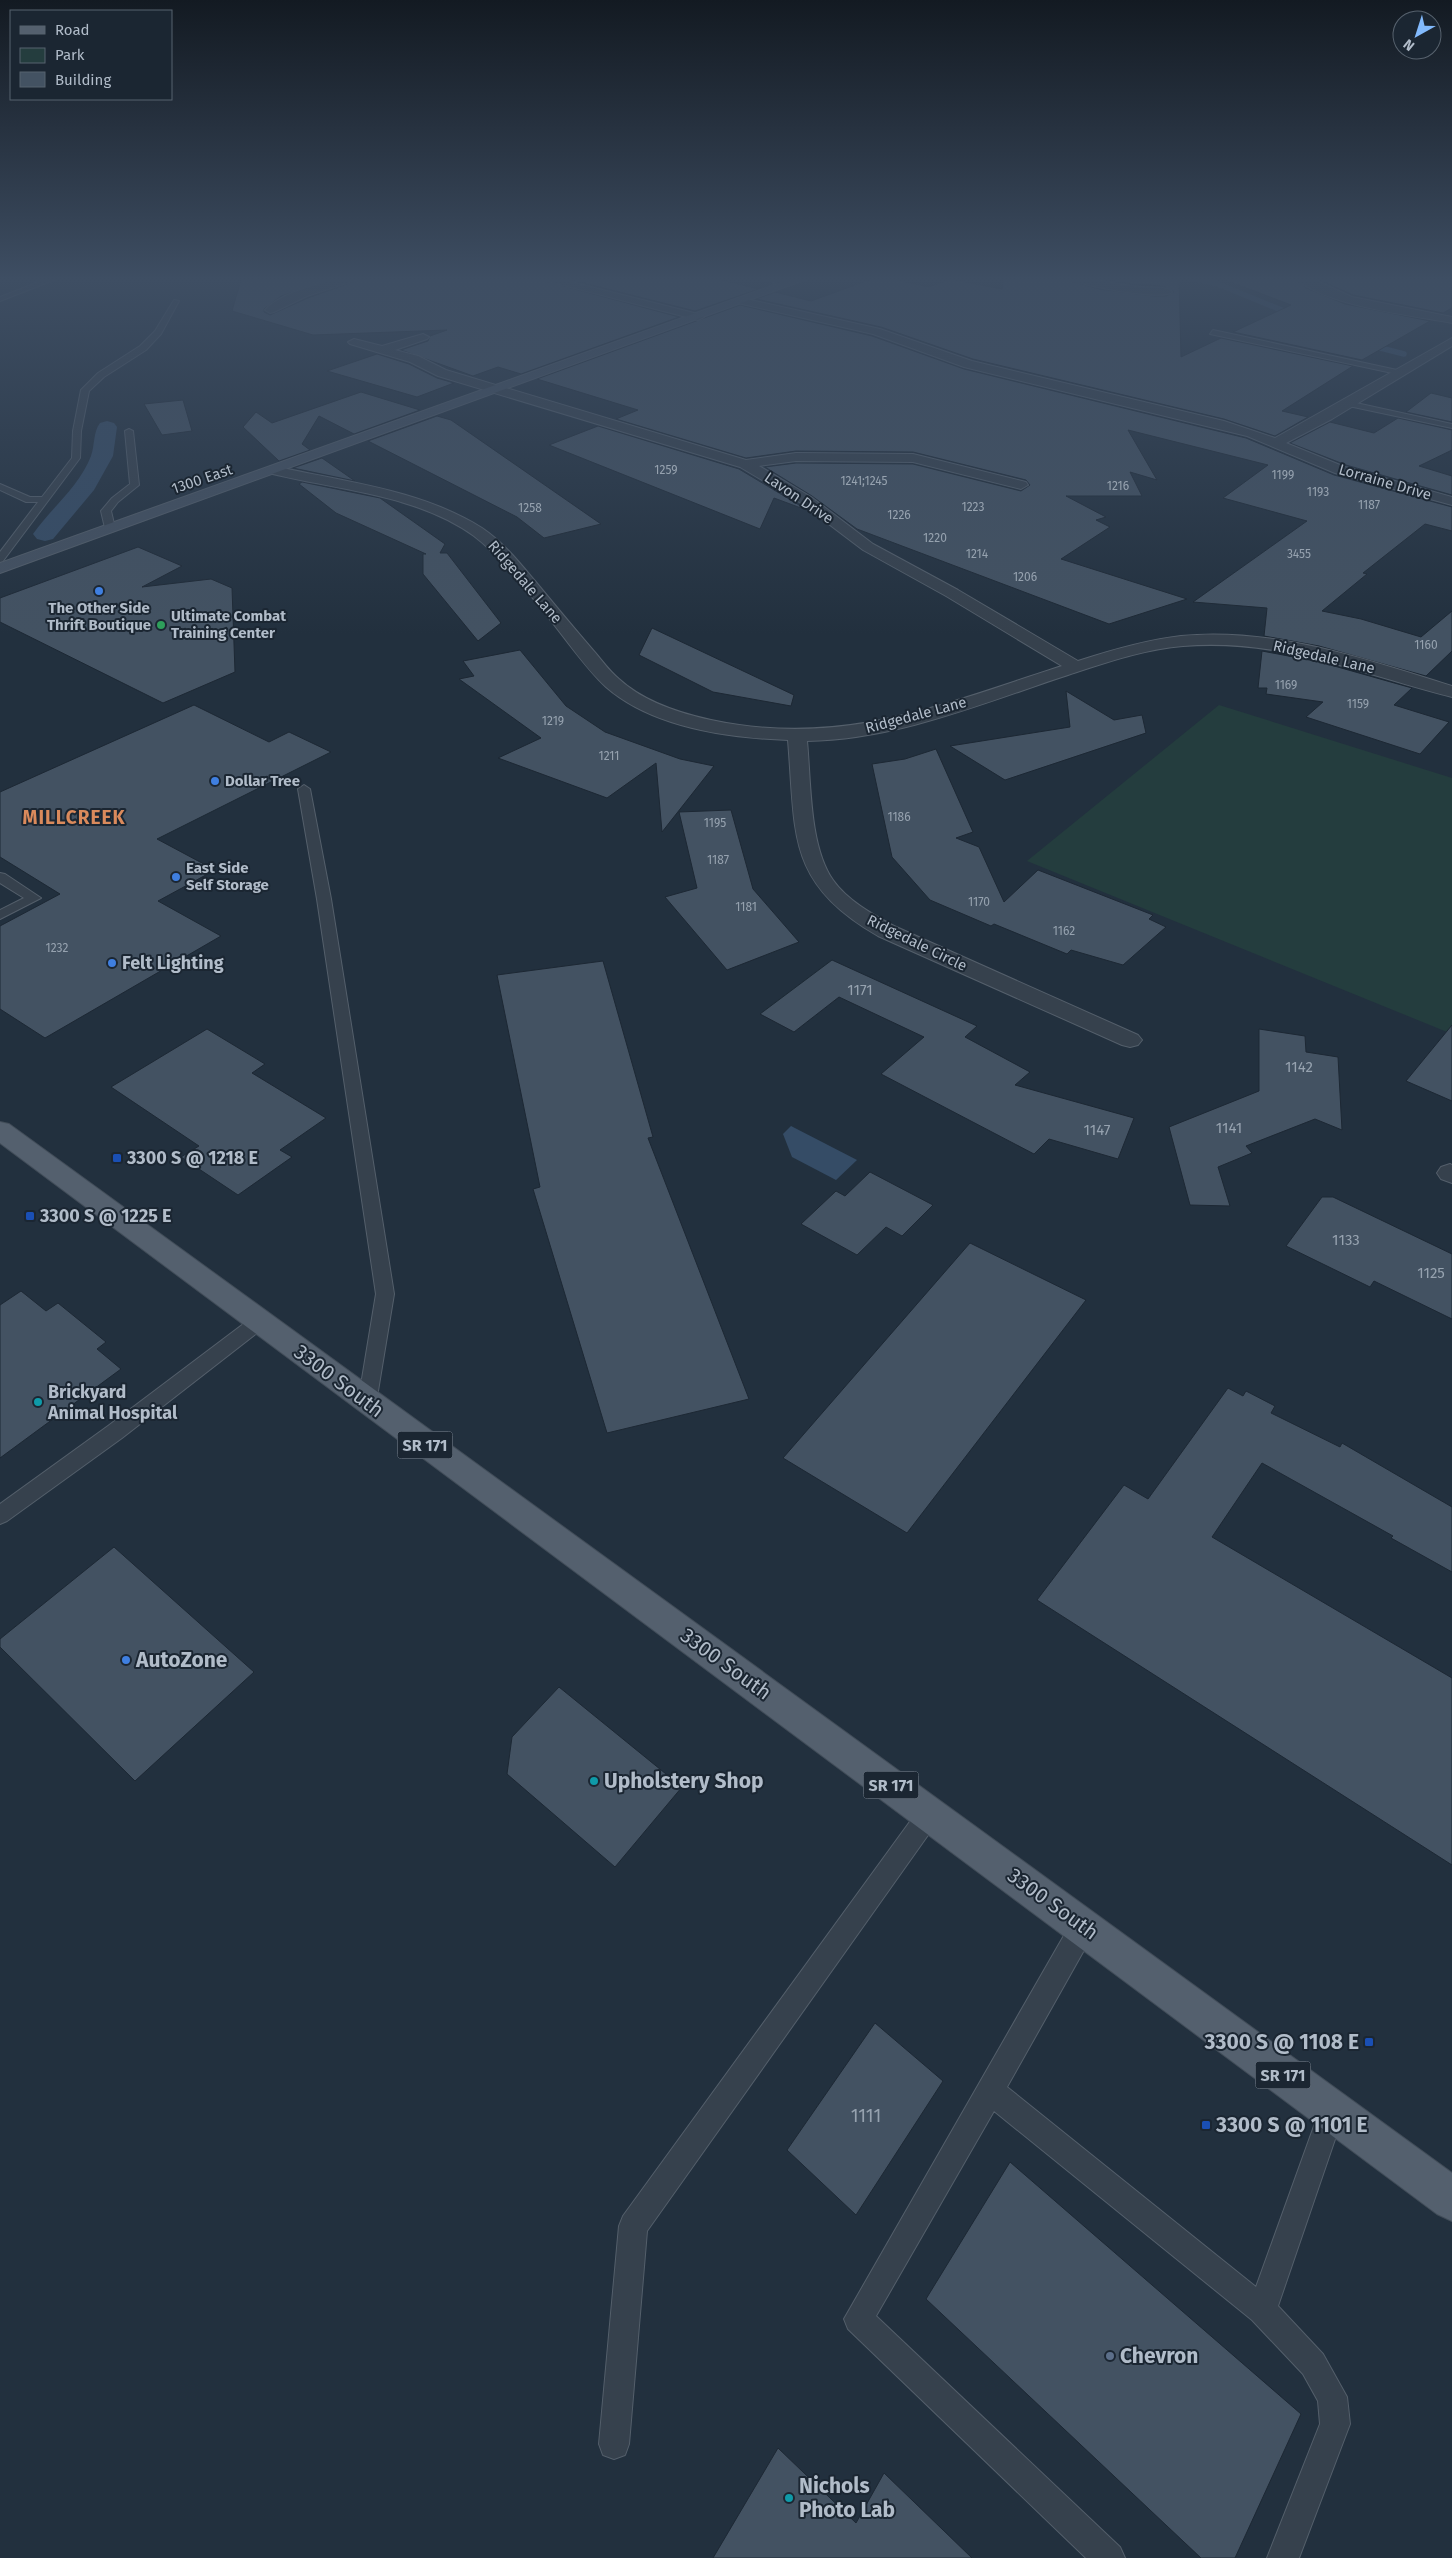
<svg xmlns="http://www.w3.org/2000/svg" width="1452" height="2558" font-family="'Fira Sans',sans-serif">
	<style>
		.green { fill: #243d3e }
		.water { fill: #354c66 }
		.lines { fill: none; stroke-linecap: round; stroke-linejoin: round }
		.stream { stroke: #354c66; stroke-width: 5.5 }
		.canal { fill: #354c66; fill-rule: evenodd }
		.building { fill: #435262; stroke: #1d2834 }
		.lane-casing { stroke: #545f6b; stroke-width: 2 }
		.street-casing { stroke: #545f6b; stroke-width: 2 }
		.secondary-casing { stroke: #545f6b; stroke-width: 2 }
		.primary-casing { stroke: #424d59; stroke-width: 2 }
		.path { stroke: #425a5c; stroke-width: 1; stroke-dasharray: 2 2; stroke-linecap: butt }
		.lane { fill: #36414d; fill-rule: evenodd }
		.street { fill: #36414d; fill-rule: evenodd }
		.secondary { fill: #445161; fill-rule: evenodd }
		.primary { fill: #54606e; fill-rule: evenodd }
		.shop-dot { fill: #3f7fe0; stroke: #1b2632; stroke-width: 2 }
		.leisure-dot { fill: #2e9e5b; stroke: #1b2632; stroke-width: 2 }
		.transit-dot { fill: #1a4fb4; stroke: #1b2632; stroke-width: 2 }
		.culture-dot { fill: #0f9aa8; stroke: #1b2632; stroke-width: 2 }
		.service-dot { fill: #5c6f8a; stroke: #1b2632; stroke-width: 2 }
		.labels { text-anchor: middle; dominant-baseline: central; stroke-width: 4; stroke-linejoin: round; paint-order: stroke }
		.far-number-label { font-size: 12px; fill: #96a2af }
		.far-street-label { font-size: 15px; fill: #b1bcc9; stroke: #1b2632 }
		.far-poi-label { font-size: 15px; font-weight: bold; fill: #b1bcc9; stroke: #1b2632; text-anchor: start }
		.number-label { font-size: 15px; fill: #96a2af }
		.shield { fill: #1b2632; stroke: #848f9c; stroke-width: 1 }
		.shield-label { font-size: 16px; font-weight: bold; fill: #b1bcc9 }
		.poi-label { font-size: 18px; font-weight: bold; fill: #b1bcc9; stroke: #1b2632; text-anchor: start }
		.near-number-label { font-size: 18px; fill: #96a2af }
		.far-district-label { font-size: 19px; font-weight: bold; letter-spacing: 1px; fill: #da8a5c; stroke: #1b2632 }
		.near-street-label { font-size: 21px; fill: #b1bcc9; stroke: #1b2632 }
		.near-poi-label { font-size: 21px; font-weight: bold; fill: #b1bcc9; stroke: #1b2632; text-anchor: start }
	</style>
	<rect width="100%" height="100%" fill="#22303e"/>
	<!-- green -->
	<path class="green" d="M1219,705L1452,778V1034L1027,861Z"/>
	<!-- water -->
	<path class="water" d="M791,1126L857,1160L836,1180L792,1157L783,1134Z"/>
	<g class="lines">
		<!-- stream -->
		<path class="stream" d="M1183,276L1218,284L1296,316
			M1365,344L1404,354"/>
		<!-- canal -->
		<path class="canal" d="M107,421L114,423L117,427L113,456L94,490L53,539L45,541L37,539L33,534C52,507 79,487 91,456C95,445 93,432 100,423Z"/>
	</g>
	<!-- building -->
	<path class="building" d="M242,276H341L281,296L264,309V312L270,315L308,298L369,276H526L679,317L521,374L498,367L473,376L401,350L428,341L430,336L447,330L313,335L232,311Z
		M556,276H705L759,289L695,311Z
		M880,276L929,287L950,279L1002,289L1004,276H1061L1070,281L1099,289L1153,296H1166L1174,292L1162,286L1132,284L1086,276H1179L1181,357L1221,338L1353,366L1282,411L1308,417L1275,436L1224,419L973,359L881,327L756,299L775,292L811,301Z
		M1224,276H1291L1306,288L1345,304L1430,321L1362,360L1233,332L1291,305L1223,279Z
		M1311,276H1452V308L1443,313L1353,295Z
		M740,305L872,336L964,369L1246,438L1334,475L1452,507V531L1425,524L1363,573L1367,574L1322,611L1361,619L1421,637L1452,611V651L1426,676L1319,646L1264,636L1267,608L1193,602L1307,521L1223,498L1268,465L1128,430L1157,480L1130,472L1142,496H1066L1106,517L1096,520L1110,527L1061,559L1187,599L1109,624L857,529L812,496L765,467L796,463L913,464L1021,491L1030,485L1026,480L913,452L796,451L746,458L616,419L638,410L537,379Z
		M377,354L409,364L437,378L454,383L417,397L327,371Z
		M361,392L420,410L354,434L319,416L302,444L310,450L279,461L243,427L256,412L272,423Z
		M1431,393L1452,398V422L1406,412Z
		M183,400L192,431L162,435L144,404Z
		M437,416L451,420L601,524L544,538L517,517L368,441Z
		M1398,418L1452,430V450L1419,466L1452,476V495L1346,465L1290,443L1330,422L1374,433Z
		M598,426L739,469L809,511L774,498L760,529L549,445Z
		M322,458L355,481L293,468Z
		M302,482L380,498L445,544L440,553H447L501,623L478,641L423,574V554H426L336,513L299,484Z
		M138,547L182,566L142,587L211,579L232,588L235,672L163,703L0,622V598Z
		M652,628L794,695L791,706L713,692L639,655Z
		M520,650L566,706L605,732L680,759L714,766L662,832L656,763L607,798L498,758L541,738L459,679L474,676L463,661Z
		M1262,651L1320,662L1412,688L1394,705L1449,722L1420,754L1306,717L1323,702L1266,694L1267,688H1258Z
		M1066,691L1114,720L1142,715L1146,733L1005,780L950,746L1070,727Z
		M194,705L269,742L289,732L331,752L157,839L215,870L158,901L221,936L45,1038L0,1009V926L60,894L0,857V792Z
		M936,749L973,832L956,838L979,847L1004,902L1038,870L1153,915L1149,919L1166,927L1123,965L1071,950L1067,954L994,924L991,926L930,900L892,857L872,764L905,759Z
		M731,810L753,889L799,942L727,970L665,897L697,888L679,812Z
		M832,960L977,1026L965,1037L1030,1072L1015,1085L1134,1118L1118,1159L1049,1139L1034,1154L881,1074L924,1037L839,997L794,1032L760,1014Z
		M603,961L653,1137L648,1138L749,1399L607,1433L533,1189L540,1187L497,975Z
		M1452,1025V1101L1406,1081Z
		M207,1029L265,1064L252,1073L326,1118L280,1150L292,1157L238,1195L181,1157L199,1146L111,1087Z
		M1259,1029L1305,1036L1306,1052L1338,1057L1342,1130L1315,1119L1246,1146L1252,1153L1218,1167L1230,1206L1190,1205L1169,1127L1259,1091Z
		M870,1172L933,1205L902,1236L886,1227L857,1255L801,1224L836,1191L845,1196Z
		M1322,1197H1333L1452,1254V1319L1374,1281L1370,1287L1286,1246Z
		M970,1243L1086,1300L907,1533L783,1458Z
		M21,1291L46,1311L58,1303L106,1342L97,1349L121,1369L0,1458V1305Z
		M1228,1388L1243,1396L1246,1391L1275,1406L1271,1413L1340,1447L1342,1443L1452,1507V1572L1391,1538L1393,1536L1262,1463L1212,1537L1452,1678V1865L1037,1600L1124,1485L1148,1499Z
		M114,1547L254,1672L135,1781L0,1647V1639Z
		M559,1687L682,1787L615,1867L507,1774L512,1737Z
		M875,2023L943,2081L856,2215L787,2150Z
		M1010,2162L1301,2414L1235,2558H1201L926,2299Z
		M778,2448L856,2523L884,2473L972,2558H713Z"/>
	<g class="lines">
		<!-- lane casing -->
		<g class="lane-casing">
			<path id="lane" d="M54,276H64L0,301V297Z
				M751,276H764L792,284L789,286Z
				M174,300L179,301L161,334L146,350L104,377L89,391L81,431L80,458L3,561L0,562V552L38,502H26L0,490V484L30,497H42L72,458L73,431L81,390L98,373L140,346L155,331Z
				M1213,330L1397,370L1401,372L1397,374L1210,334Z
				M1347,401L1452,424V428L1344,405V401Z
				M129,429L133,431L139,485L118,502L111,511L115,528L110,531L105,528L101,511L112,498L130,484L125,431Z
				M304,785L310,789L331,899L394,1294L376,1403L374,1408L367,1411L360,1408L358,1403L376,1294L317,899L298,789Z
				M0,873L5,874L41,898L0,919V910L24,898L0,883Z
				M260,1314L266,1316L269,1321L266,1326L122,1438L7,1521L0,1524V1504L108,1426L254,1316Z
				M930,1801L938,1805L942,1813L938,1821L647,2231L629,2444L625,2455L614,2459L603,2455L599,2444L619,2226L623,2216L922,1805Z
				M1083,1915L1092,1918L1095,1927L1092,1936L1007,2087L1256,2287L1323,2101L1332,2097L1341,2101L1345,2110L1278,2306L1323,2354L1347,2397L1350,2424L1299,2558H1267L1320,2424L1318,2401L1303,2374L1252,2320L994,2111L876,2316L1120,2547L1125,2558H1086L848,2329L844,2319L1074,1918Z"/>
		</g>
		<!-- street casing -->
		<g class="street-casing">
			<path id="street" d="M349,276H367L307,296L274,312L270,313L265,310C282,291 325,283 349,276Z
				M528,276H547L702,315L704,317L698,320Z
				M1063,276C1090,276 1115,286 1142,287C1151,288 1166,286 1172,292C1163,301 1073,285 1063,276Z
				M1293,276H1306L1352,297L1452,317V323C1410,315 1323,306 1293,276Z
				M742,298L880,329L972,361L1224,421L1275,438L1452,338V346L1332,419L1286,443L1345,467L1452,497V505L1335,473L1247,436L964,367L873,334L738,303V299Z
				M423,334L429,337L427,339L395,350L418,356L446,370L746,460L796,453L913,454L1026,482L1028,485L1021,489L913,462L796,461L759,466L811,497L873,544L958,590L1078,661C1112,650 1146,640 1181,636C1274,627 1365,659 1452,686V697C1360,674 1282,638 1183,646C1146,649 1111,661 1077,672C990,700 899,740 807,741C811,781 809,846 833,880C847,900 872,914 894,926L1138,1035L1142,1040L1138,1045L1130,1047L1122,1045L878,936C786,882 796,836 788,740C729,738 653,728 606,687C585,668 560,631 541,608C520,583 500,556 474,536C416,494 336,490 269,473L267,470L274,466C344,482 420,489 482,528C503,542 519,562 535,581C554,604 573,627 592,649C601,659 609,671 619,679C644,702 679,713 711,720C842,748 940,705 1062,666L946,596L863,550L801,503L740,467L438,376L410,362L350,344L348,342L354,339L382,346Z
				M1450,1164L1452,1165V1183L1441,1179L1437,1173L1441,1167Z"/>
		</g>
		<!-- secondary casing -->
		<g class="secondary-casing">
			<path id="secondary" d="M799,276H815L0,573V563Z"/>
		</g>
		<!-- primary casing -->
		<g class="primary-casing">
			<path id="primary" d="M0,1122L9,1124L1452,2173V2221L1437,2214L0,1143Z"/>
		</g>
		<!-- path -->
		<path class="path" d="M715,276L725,278"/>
		<!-- lane -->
		<use href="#lane" class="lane"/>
		<!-- street -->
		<use href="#street" class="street"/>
		<!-- secondary -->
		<use href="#secondary" class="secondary"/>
		<!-- primary -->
		<use href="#primary" class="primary"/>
	</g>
	<!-- sky -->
	<linearGradient id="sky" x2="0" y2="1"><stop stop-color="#131a22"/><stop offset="0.44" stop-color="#3e4e63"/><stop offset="1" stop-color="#3e4e63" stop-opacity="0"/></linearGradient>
	<rect width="1452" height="634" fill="url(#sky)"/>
	<!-- markers -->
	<g class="shop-dot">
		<circle cx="99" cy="591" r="5"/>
		<circle cx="215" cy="781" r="5"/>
		<circle cx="176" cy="877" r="5"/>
		<circle cx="112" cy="963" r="5"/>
		<circle cx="126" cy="1660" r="5"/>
	</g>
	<circle class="leisure-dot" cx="161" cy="625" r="5"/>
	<g class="transit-dot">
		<rect x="112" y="1153" width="10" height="10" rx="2.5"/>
		<rect x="25" y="1211" width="10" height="10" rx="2.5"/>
		<rect x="1364" y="2037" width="10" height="10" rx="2.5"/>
		<rect x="1201" y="2120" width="10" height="10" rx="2.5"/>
	</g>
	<g class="culture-dot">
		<circle cx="38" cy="1402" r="5"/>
		<circle cx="594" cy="1781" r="5"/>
		<circle cx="789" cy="2498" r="5"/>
	</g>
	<circle class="service-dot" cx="1110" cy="2356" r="5"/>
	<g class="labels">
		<!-- far-number labels -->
		<g class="far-number-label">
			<text x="666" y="470">1259</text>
			<text x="1283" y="475">1199</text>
			<text x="864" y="481">1241;1245</text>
			<text x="1118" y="486">1216</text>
			<text x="1318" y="492">1193</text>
			<text x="1369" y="505">1187</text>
			<text x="973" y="507">1223</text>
			<text x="530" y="508">1258</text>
			<text x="899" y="515">1226</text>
			<text x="935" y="538">1220</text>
			<text x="977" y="554">1214</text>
			<text x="1299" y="554">3455</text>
			<text x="1025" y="577">1206</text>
			<text x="1426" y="645">1160</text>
			<text x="1286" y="685">1169</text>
			<text x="1358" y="704">1159</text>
			<text x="553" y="721">1219</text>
			<text x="609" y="756">1211</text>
			<text x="899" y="817">1186</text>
			<text x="715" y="823">1195</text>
			<text x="718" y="860">1187</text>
			<text x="979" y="902">1170</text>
			<text x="746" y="907">1181</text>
			<text x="1064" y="931">1162</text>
			<text x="57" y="948">1232</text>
		</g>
		<!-- far-street labels -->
		<g class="far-street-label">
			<text transform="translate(202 479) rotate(-19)">1300 East</text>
			<text transform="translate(1385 482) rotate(16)">Lorraine Drive</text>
			<text transform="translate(799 498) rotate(34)">Lavon Drive</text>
			<text transform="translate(525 582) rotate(49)">Ridgedale Lane</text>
			<text transform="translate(1324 657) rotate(13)">Ridgedale Lane</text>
			<text transform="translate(916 715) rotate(-15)">Ridgedale Lane</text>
			<text transform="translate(917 943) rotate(26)">Ridgedale Circle</text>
		</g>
		<!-- far-poi labels -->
		<g class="far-poi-label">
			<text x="99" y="608" text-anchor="middle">The Other Side<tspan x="99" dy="17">Thrift Boutique</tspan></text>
			<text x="171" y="616">Ultimate Combat<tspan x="171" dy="17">Training Center</tspan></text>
			<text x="225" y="781">Dollar Tree</text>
			<text x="186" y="868">East Side<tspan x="186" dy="17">Self Storage</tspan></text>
		</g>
		<!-- number labels -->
		<g class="number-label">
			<text x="860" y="990">1171</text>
			<text x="1299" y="1067">1142</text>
			<text x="1229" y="1128">1141</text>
			<text x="1097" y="1130">1147</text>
			<text x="1346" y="1240">1133</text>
			<text x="1431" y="1273">1125</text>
		</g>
		<!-- shield labels -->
		<g class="shield">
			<rect x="397.5" y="1431.5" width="55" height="27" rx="4"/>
			<rect x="863.5" y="1771.5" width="55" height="27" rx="4"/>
			<rect x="1255.5" y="2061.5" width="55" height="27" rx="4"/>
		</g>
		<g class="shield-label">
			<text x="425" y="1445">SR 171</text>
			<text x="891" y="1785">SR 171</text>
			<text x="1283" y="2075">SR 171</text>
		</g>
		<!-- poi labels -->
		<g class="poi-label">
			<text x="122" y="963">Felt Lighting</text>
			<text x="127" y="1158">3300 S @ 1218 E</text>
			<text x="40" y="1216">3300 S @ 1225 E</text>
			<text x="48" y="1392">Brickyard<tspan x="48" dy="21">Animal Hospital</tspan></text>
		</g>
		<!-- near-number labels -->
		<g class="near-number-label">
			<text x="866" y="2116">1111</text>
		</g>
		<!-- far-district labels -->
		<g class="far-district-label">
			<text x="74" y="817">MILLCREEK</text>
		</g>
		<!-- near-street labels -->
		<g class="near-street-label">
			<text transform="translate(339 1381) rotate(37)">3300 South</text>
			<text transform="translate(726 1664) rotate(36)">3300 South</text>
			<text transform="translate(1053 1904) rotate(36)">3300 South</text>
		</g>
		<!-- near-poi labels -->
		<g class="near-poi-label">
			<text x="136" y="1660">AutoZone</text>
			<text x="604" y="1781">Upholstery Shop</text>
			<text x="1359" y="2042" text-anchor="end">3300 S @ 1108 E</text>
			<text x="1216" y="2125">3300 S @ 1101 E</text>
			<text x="1120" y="2356">Chevron</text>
			<text x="799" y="2486">Nichols<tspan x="799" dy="24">Photo Lab</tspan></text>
		</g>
	</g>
	<!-- legend -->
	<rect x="10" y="10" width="162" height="90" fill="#1b2632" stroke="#57626e"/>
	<rect x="20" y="26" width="25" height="8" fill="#54606e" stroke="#57626e"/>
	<text x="55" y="35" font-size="15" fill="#b1bcc9">Road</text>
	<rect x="20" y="48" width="25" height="15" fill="#243d3e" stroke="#57626e"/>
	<text x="55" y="60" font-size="15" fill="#b1bcc9">Park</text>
	<rect x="20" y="72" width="25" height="15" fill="#435262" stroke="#57626e"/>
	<text x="55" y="85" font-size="15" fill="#b1bcc9">Building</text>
	<!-- north arrow -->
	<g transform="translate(1417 35) rotate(219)"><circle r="24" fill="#1b2632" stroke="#57626e"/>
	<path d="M0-4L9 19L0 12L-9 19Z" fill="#82bafd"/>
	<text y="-8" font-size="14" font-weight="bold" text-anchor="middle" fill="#b1bcc9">N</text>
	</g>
</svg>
